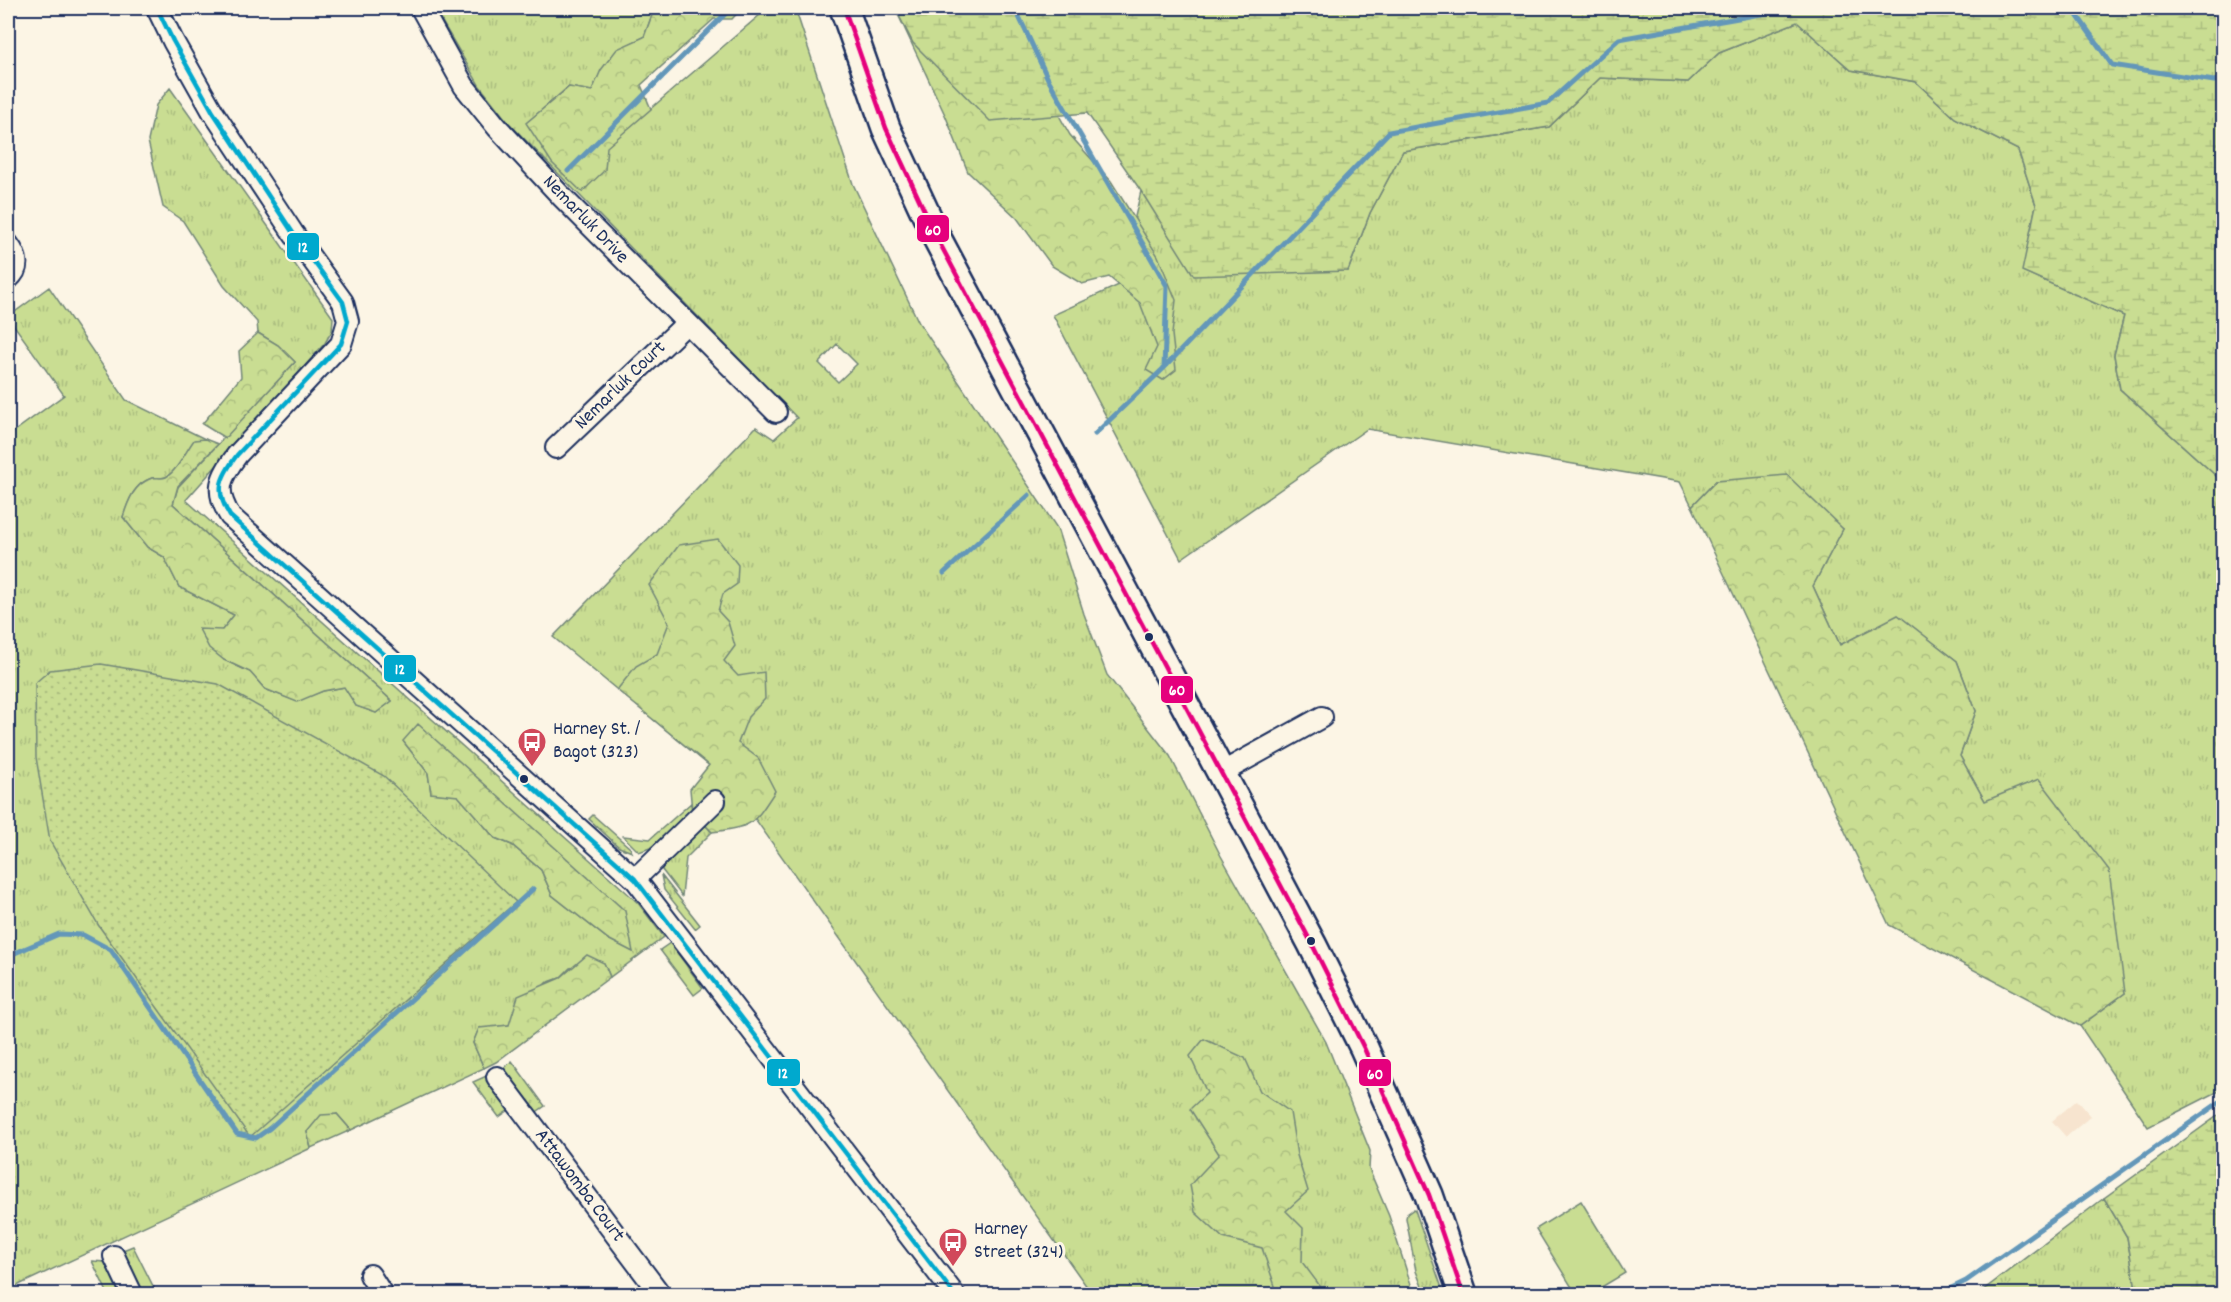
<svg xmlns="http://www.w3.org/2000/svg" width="2231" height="1302" font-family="Dekko,sans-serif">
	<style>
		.built { fill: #f7e4cf }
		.grass { fill: url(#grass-tufts); stroke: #728678; stroke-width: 1.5; fill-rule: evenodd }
		.forest { fill: url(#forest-crowns); stroke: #728678; stroke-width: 1.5 }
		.wetland { fill: url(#wetland-marsh); stroke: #728678; stroke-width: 1.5 }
		.park { fill: url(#park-dots); stroke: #728678; stroke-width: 1.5 }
		.pitch { fill: #c9dd92; stroke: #728678; stroke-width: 1.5 }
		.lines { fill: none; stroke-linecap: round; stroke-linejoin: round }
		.stream { stroke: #6497b9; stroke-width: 5 }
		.street-casing { stroke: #1b2f5e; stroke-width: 24 }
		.secondary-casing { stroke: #1b2f5e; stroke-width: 32 }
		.street { stroke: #fcf5e5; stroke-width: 20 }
		.secondary { stroke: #fcf5e5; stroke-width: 27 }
		.bus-1-casing { stroke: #fcf5e5; stroke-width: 9 }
		.bus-2-casing { stroke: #fcf5e5; stroke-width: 9 }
		.bus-1 { stroke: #00a9ce; stroke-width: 4.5 }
		.bus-2 { stroke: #e5007d; stroke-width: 4.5 }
		.bus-dot { fill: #1b2f5e; stroke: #fcf5e5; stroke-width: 2 }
		.labels { text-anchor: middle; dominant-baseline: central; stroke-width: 6; stroke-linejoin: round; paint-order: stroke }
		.street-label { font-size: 20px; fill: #1b2f5e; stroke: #fcf5e5 }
		.poi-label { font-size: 20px; fill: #1b2f5e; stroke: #fcf5e5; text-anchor: start }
		.line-badge { stroke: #fcf5e5; stroke-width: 2 }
		.badge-label { font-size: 16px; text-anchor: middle; font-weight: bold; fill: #fff }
	</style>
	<defs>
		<pattern id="grass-tufts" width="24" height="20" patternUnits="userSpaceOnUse" patternTransform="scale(1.5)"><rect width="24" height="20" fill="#c9dd92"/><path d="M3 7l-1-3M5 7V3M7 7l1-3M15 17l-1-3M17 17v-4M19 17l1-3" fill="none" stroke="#acbe80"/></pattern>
		<pattern id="forest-crowns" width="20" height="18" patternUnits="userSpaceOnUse" patternTransform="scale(1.5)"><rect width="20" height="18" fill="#c9dd92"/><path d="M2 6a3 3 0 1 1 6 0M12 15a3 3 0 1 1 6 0" fill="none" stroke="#acbe80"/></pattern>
		<pattern id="wetland-marsh" width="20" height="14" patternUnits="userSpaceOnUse" patternTransform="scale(1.5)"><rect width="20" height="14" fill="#c9dd92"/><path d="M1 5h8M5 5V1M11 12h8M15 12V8" fill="none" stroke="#acbe80"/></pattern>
		<pattern id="park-dots" width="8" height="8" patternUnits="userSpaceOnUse" patternTransform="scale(1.5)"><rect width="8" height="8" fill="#c9dd92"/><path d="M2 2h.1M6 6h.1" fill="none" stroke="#acbe80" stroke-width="1.8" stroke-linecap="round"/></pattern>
	</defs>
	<rect width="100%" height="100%" fill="#fcf5e5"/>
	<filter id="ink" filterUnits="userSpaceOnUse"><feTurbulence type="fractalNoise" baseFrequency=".0167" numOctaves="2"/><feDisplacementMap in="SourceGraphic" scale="12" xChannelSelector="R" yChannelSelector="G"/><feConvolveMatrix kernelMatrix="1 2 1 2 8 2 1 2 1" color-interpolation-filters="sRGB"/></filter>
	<g filter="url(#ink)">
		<!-- built -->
		<path class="built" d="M2077,1100L2091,1116L2066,1137L2052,1121Z"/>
		<!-- grass -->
		<path class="grass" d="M434,8H658L652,15L644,37C613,51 605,59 592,91L568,87L527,123L604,170L606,147L768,8H795L853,184L919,323L1057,528L1084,614L1107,675L1170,756L1221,856L1326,1042L1370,1151L1369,1169L1389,1216L1414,1294H1092L729,782L553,637L756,427L774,439L797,418L508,122L479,85ZM837,344L857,364L838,382L819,363Z
			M1797,22L1851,70L1916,82L1955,118L2018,150L2036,205L2023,271L2124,316L2114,355L2120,389L2223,482V1089L2148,1127L2080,1026L2125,993L1985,801L1960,756L1976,711L1957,661L1898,616L1840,645L1813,586L1843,529L1716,481L1692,506L1680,482L1367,429L1181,559L1053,315L1119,285L1141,191L1348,271L1370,213L1403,151L1549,127L1600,78L1688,82L1719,53Z
			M170,88L333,318L332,331L325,343L186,500L624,890L638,903L664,937L610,977L604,963L570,968L560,978L546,983L509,1025L479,1029L473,1043L484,1068L351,1130L337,1114L307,1132L311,1148L8,1290V436L64,395L8,317L49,287L126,400L205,439L194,441C186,451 177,472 166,477C162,479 156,477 152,478C133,484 129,501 123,517L147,547L164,557L179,587L234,615L222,630L224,660L250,672L265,689L296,701L323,691L345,687L356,706L376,713L392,701L173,504L178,487L295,362L278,345L258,333L257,322L224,286L183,221L163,207L148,141L156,105ZM403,741L632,951L608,939L552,895L541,870L512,845L495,838L458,795L431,793L428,773Z
			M691,803L692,811L650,848L639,852L623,836L650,839Z
			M593,815L630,848L632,852L619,847L589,819Z
			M704,824L712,832L686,858L682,896L662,870L664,862Z
			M661,875L700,925L695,929L664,890Z
			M670,943L703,988L694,995L660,950Z
			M512,1061L545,1106L535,1113L504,1071L487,1081L509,1110L499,1117L473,1082L502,1069Z
			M2104,1198L2127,1237L2137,1294H1978Z
			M1414,1209L1415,1210L1444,1294H1425L1416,1271L1406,1218L1407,1214Z
			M133,1246L154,1288L143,1293L123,1250Z
			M92,1261L105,1262L121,1294H108Z"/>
		<!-- forest -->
		<path class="forest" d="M658,8H742L732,19H714L641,85L651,109L607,147L605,170L582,192L552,163L526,123L569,87L592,91L601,70L617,49L644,37L652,15Z
			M895,8L1028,60L1070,135L1111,181L1158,256L1176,300L1172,334L1176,370L1163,380L1146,370L1157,347L1140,303L1109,277L1082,284L1052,266L1017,218L968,172L946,117Z
			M258,333L278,345L295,362L225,438L202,424L241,377L239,351Z
			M205,439L218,444L178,486L173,504L392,701L376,713L356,706L344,687L323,691L297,702L265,689L250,672L224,660L209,648L199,629L222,630L234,615L179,587L164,557L147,547L123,517C128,501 134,484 152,478C156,477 162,479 166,477C177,471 186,451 194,440Z
			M1787,475L1843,529L1813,586L1840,645L1898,615L1957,661L1976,711L1960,756L1985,801L2039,779L2109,870L2125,993L2080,1026L1889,925L1692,506L1716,481Z
			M718,539L738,565L737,584L723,594L718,611L728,622L735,646L724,661L738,676L764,672L765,699L748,717L738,743L758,758L775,791C752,826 754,826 712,832L692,811L690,789L709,765L617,690L636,666L657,654L669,623L649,585L679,545Z
			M418,724L625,911L633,952L608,939L552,895L541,870L512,845L495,838L458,796L431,793L428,773L403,741Z
			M587,955L604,963L610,977L496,1062L484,1068L473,1043L479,1028L509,1025L518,996L560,978Z
			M1204,1039L1245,1058L1260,1091L1290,1112L1297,1155L1308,1191L1286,1211L1303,1228L1302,1262L1320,1286L1317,1294H1267L1275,1286L1262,1248L1223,1238L1195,1212L1190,1185L1219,1154L1190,1109L1207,1093L1190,1056Z
			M337,1114L351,1130L311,1148L307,1132L321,1115Z"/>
		<!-- wetland -->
		<path class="wetland" d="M895,8H2223V482L2120,389L2114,355L2124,316L2022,271L2036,205L2018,150L1955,118L1916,82L1851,70L1797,22L1719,53L1688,82L1600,78L1549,127L1403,151L1370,213L1348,271L1194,276L1141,191L1087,113L990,121L913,43Z
			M2223,1112V1294H2137L2127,1237L2104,1198Z"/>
		<!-- park -->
		<path class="park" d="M101,664L218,684L384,776L516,902L250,1137L99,926L50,841L36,757L35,683L50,670Z"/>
		<!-- pitch -->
		<path class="pitch" d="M1581,1201L1625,1273L1590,1294H1576L1536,1229Z"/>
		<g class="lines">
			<!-- stream -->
			<path class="stream" d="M1015,8L1048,79L1167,286L1164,368L1095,434
				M2072,8L2112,65L2214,81L2224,78
				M568,171L731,8
				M1164,368L1389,132L1548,103L1619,39L1795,8
				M944,573L1029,495
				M8,956L59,934L83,935L111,950L237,1134L256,1138L270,1128L533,889
				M1939,1294L1966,1281L2224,1099"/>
			<!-- street casing -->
			<g class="street-casing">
				<path id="street" d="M157,8L173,41L213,112L293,233L343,302L348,321L341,344L237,455C220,478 214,490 230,516L635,879L954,1294
					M421,8L464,86L497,127L562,197L776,412
					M8,244C17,256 21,268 8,279
					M556,448L687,323
					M1221,773L1322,717
					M635,879L715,801
					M497,1077L660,1294
					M114,1256L132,1294
					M370,1275L382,1294"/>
			</g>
			<!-- secondary casing -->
			<g class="secondary-casing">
				<path id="secondary" d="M844,8L886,128L937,238L1312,944L1364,1048L1429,1195L1463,1294"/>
			</g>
			<!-- street -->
			<use href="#street" class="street"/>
			<!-- secondary -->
			<use href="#secondary" class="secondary"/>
			<!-- bus-1 casing -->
			<g class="bus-1-casing">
				<path id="bus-1" d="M157,8L173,41L213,112L293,233L343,302L348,321L341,344L237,455C220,478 214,490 230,516L635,879L954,1294"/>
			</g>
			<!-- bus-2 casing -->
			<g class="bus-2-casing">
				<path id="bus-2" d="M844,8L886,128L937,238L1312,944L1364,1048L1429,1195L1463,1294"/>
			</g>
			<!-- bus-1 -->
			<use href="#bus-1" class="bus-1"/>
			<!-- bus-2 -->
			<use href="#bus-2" class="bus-2"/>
		</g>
	</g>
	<!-- icons -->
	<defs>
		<g id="bus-pin" transform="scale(1.5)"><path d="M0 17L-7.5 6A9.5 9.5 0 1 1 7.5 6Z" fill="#d1495b" stroke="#fcf5e5"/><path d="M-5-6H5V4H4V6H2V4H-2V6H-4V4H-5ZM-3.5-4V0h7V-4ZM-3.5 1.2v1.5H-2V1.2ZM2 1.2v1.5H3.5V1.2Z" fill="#fff"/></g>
	</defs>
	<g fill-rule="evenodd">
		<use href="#bus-pin" x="532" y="742"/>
		<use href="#bus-pin" x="953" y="1242"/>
	</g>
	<!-- markers -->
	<g class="bus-dot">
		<circle cx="1149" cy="637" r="5"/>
		<circle cx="524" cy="779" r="5"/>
		<circle cx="1311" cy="941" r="5"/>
	</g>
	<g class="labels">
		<!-- street labels -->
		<g class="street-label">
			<text transform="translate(585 220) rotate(46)">Nemarluk Drive</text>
			<text transform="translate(621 386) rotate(-44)">Nemarluk Court</text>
			<text transform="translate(579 1186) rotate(53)">Attawomba Court</text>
		</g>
		<!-- poi labels -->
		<g class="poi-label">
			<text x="553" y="730">Harney St. /<tspan x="553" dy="23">Bagot (323)</tspan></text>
			<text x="974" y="1230">Harney<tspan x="974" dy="23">Street (324)</tspan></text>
		</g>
	</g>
	<g class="line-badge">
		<rect x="916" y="214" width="34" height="29" rx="6" fill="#e5007d"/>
		<rect x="286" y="232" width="34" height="29" rx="6" fill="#00a9ce"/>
		<rect x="383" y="654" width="34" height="29" rx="6" fill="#00a9ce"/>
		<rect x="1160" y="675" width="34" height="29" rx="6" fill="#e5007d"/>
		<rect x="766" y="1058" width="35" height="29" rx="6" fill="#00a9ce"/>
		<rect x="1358" y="1058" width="34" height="29" rx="6" fill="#e5007d"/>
	</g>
	<g class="badge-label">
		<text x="933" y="235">60</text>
		<text x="303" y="252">12</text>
		<text x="400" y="674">12</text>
		<text x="1177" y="695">60</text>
		<text x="783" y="1078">12</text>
		<text x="1375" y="1079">60</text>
	</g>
	<!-- margin -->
	<rect width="2231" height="1302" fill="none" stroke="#fcf5e5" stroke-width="30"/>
	<rect x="15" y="15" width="2201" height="1272" fill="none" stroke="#1b2f5e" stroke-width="2" filter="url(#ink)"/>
</svg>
